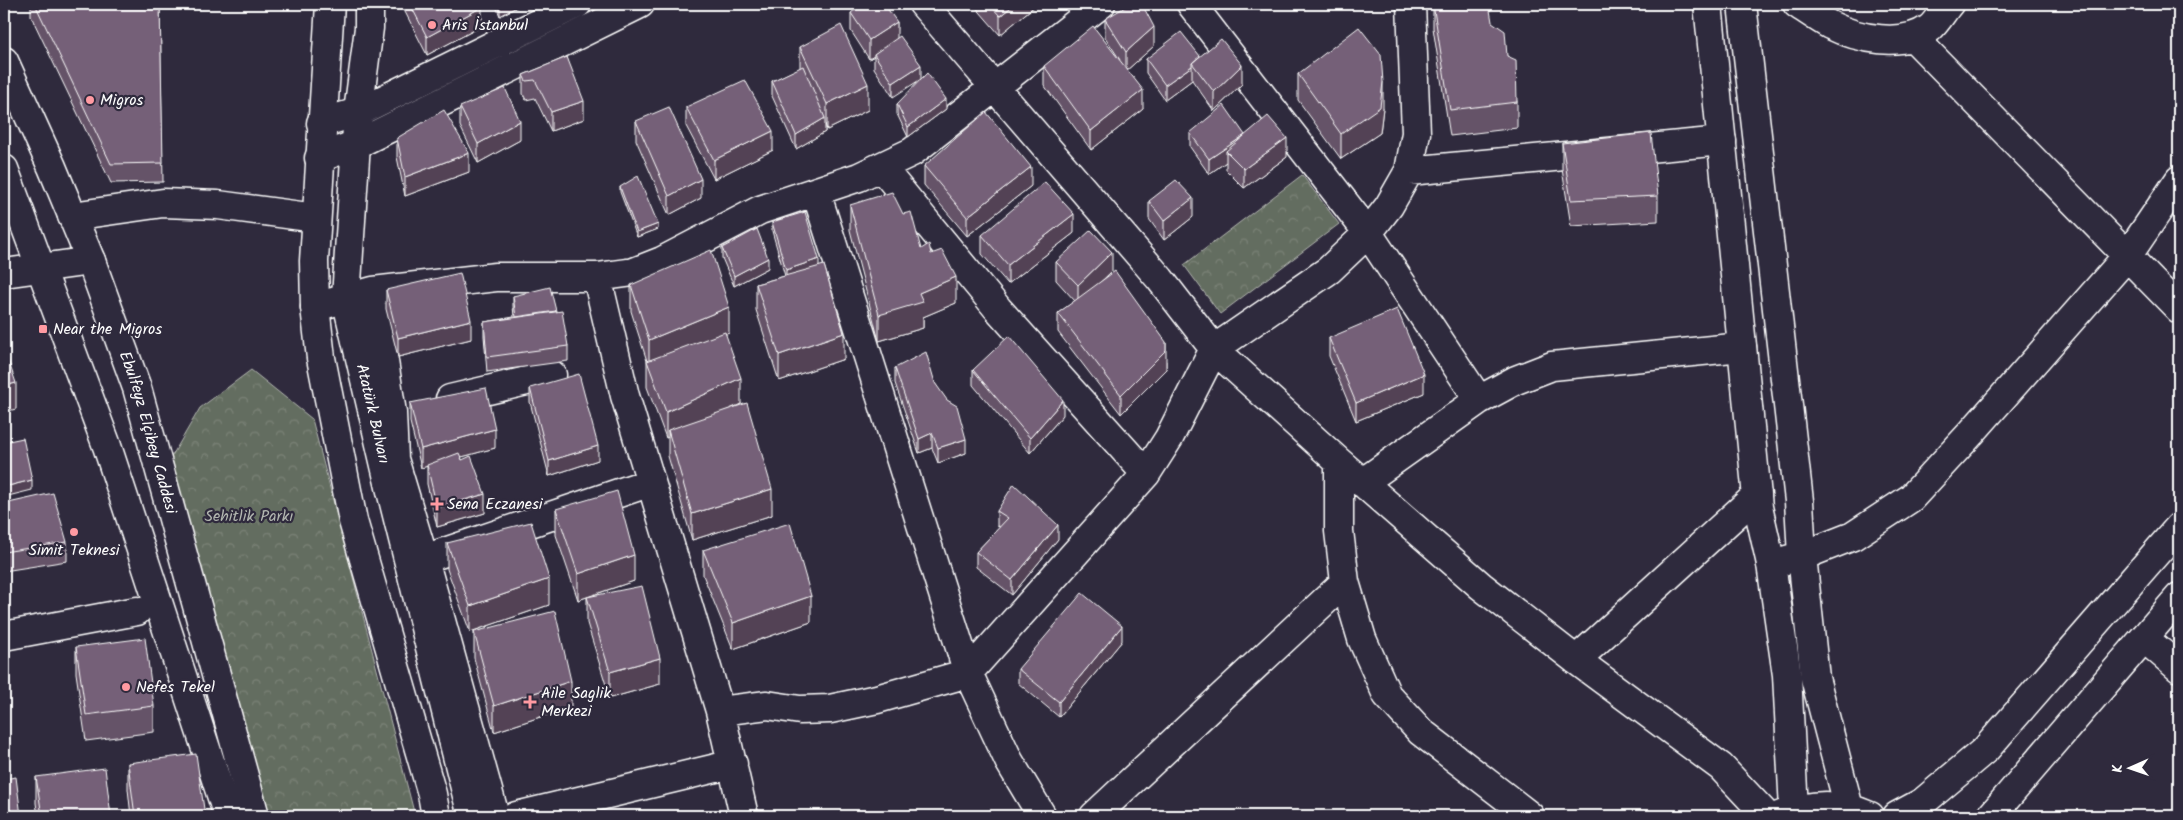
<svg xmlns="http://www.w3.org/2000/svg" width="2183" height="820" font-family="Kalam,sans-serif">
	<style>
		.park { fill: url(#park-crowns); stroke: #b2b6b0 }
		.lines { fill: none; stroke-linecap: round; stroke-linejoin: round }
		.minor-casing { stroke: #fff; stroke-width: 31 }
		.major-casing { stroke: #fff; stroke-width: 31 }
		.minor { stroke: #2f2a3d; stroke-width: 28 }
		.major { stroke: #2f2a3d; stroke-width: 28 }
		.wall { fill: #655367; stroke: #fff }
		.shaded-wall { fill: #524354; stroke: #fff }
		.building { fill: #756078; stroke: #fff }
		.poi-dot { fill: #ff9aa2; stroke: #2f2a3d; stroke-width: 2 }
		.labels { text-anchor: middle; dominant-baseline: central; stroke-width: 4.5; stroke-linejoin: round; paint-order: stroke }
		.poi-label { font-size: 16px; fill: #fff; stroke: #2f2a3d; text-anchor: start }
		.street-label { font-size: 16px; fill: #fff; stroke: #2f2a3d }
		.park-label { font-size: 16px; fill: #b2b6b0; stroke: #2f2a3d }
	</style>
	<defs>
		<pattern id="park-crowns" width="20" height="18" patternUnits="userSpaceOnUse" patternTransform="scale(1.25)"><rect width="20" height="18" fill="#646d60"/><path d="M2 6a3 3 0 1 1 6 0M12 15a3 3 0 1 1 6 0" fill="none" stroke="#7b8378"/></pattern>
	</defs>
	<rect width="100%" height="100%" fill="#2f2a3d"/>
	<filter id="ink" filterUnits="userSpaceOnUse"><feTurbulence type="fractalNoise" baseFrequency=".02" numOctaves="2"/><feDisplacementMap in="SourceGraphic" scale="10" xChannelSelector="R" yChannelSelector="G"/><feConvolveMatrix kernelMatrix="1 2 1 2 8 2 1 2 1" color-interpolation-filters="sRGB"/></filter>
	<g filter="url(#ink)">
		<!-- park -->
		<path class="park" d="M1302,175L1339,224L1220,314L1184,265Z
			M251,370L312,419L415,816H253L162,473L200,408Z"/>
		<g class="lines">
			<!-- minor casing -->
			<g class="minor-casing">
				<path id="minor" d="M923,4L1160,279L1214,349L1339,462L1481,586L1576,660L1721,767L1767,816
					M1191,4L1368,233L1479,400
					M1797,4C1808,11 1819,19 1830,25C1858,39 1903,48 1930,28C1937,22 1943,11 1949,4
					M1913,37L2179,309
					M321,123L358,112L577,4
					M319,158L357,144L640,4
					M881,167L998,309L1146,474
					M1409,171L1722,141
					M816,192L968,673L1009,761L1042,816
					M72,216L163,203L218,205L316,218
					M4,273L91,261
					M597,277L625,396L720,711L744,816
					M373,291L392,413L394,459L424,559L495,816
					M315,307L373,291L496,277H597L634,272L662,261L760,210L859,177L912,152L1101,4
					M450,399L552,375
					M1362,483L1479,400L1516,380L1552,366L1742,347
					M424,559L651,482
					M1771,564L1802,556L1853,536L1911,498L1972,432L2128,255L2179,180
					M1345,582L1362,639L1387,695L1421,732L1530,816
					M4,636L137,611
					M2144,638L2179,668
					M1576,660L1757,495
					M720,711L767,705L800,710L830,709L877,699L968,673L1146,474L1169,438L1214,349L1329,270L1368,233L1389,206L1409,171L1416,133L1411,4
					M516,816L733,764
					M1094,816L1345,582L1339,531V462"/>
			</g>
			<!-- major casing -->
			<g class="major-casing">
				<g id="major">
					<path d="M330,4L314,261L315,307L321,358L353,521L432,794L436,816"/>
					<path id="s1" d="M369,4V28L358,112L346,298L390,487L472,816"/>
					<path d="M1708,4L1758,507L1771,564L1787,675L1794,810"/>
					<path d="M1742,4L1799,501L1802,556L1815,678L1849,808"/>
					<path id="s2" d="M4,61L52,167L91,261L137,388L255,816"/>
					<path d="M4,169L107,446L228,816"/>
					<path d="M1779,816C1810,803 1840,802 1870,816"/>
					<path d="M1897,816L1923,802L1986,749L2179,527"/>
					<path d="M1991,816L2179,597"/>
				</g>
			</g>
			<!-- minor -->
			<use href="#minor" class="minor"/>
			<!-- major -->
			<use href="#major" class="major"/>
		</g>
		<!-- wall -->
		<path class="wall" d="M31,4H160L163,182L111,183L31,16Z
			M401,4H480L482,26L427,55Z
			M495,4H522L500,16Z
			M973,4H1037L1000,35Z
			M1433,4L1492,22L1507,56L1517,102V128L1450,136L1433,28Z
			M851,13L897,22L893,97L874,68V56L869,59L851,31Z
			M1105,19L1154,46L1127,70L1143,109L1091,150L1044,85V66L1120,60L1105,37Z
			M800,47L868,110L827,130L825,124V132L796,149L772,96V81L800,68Z
			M1200,56L1242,84L1214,111L1192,80L1165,100L1146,73V59Z
			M567,57L584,119L551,131L535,98L526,100L523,94V75Z
			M1298,74L1383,108L1380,133L1341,159L1298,100Z
			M897,104L946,109L908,137L897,114Z
			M460,107L520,140L478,163L460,126Z
			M686,107L773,150L714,179L686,126Z
			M636,121L701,198L669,215L636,140Z
			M1190,133L1245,136L1287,157L1244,188L1226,170V162L1209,174L1190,147Z
			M397,138L469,172L405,196L397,157Z
			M1562,143L1658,196V221L1571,226L1562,169Z
			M924,166L1031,186L967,236L924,185Z
			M620,187L658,229L637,237L620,192Z
			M1149,201L1193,217L1164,240L1149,219Z
			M850,205L921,249L931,254L956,303L923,317V328L879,341L850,230Z
			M772,222L819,266L844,359L779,381L756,310V284L785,276L772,231Z
			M1074,233L1008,284L982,254V235Z
			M722,248L768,268L734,286L722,258Z
			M1056,262L1112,271L1099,283L1166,361V369L1121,414L1058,332V313L1075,301L1056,280Z
			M631,285L729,333L725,334L741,404L731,408L772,515L692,540L668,456V437L666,438L647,387V361L631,311Z
			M386,290L471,339L398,357L386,309Z
			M513,296L556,311L568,346V361L487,372L484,336V322L514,317L513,306Z
			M1329,338L1424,393L1356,421L1329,356Z
			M895,368L935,383L966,453L938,463L932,448L919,453L895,383Z
			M973,370L1063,415L1030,453L973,385Z
			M530,388L598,460L549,476L530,402Z
			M410,403L495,448L461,457L485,513L437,527L427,484V466L421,468L410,422Z
			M4,504L67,542V561L4,571Z
			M556,509L634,581L578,600L556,535Z
			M997,511L1058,539L1012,595L976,567V552L1000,527L997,526Z
			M447,543L549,605L470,632L447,569Z
			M703,550L811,622L733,649L703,575Z
			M587,597L660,684L610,698L587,623Z
			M474,632L571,707L494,732L474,658Z
			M1122,641L1059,717L1018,683V669Z
			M76,647L154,706V732L86,741L76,673Z
			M4,718L6,735V761H4Z
			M128,763L205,816H131L128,789Z
			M36,777L111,816H38L36,803Z"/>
		<!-- shaded-wall -->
		<path class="shaded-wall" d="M500,4H522L500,16Z
			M1015,4H1037L1000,35V16Z
			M482,7V26L427,55V37Z
			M897,22V41L874,54V56L869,59V40Z
			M1154,27V46L1126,71V52Z
			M921,65V79L893,97V83Z
			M1242,65V84L1214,111V92Z
			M1192,66V80L1165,100V85Z
			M1383,82V108L1380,133L1341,159V134Z
			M868,84V110L827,130V104Z
			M1143,90V109L1091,150V131Z
			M946,99V109L908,137V127Z
			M584,101V119L551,131V112Z
			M825,118V132L796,149V135Z
			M520,121V140L478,163V144Z
			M773,131V150L714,179V160Z
			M1245,135V149L1226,151V162L1209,174V159Z
			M1287,138V157L1244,188V169Z
			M469,153V172L405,196V177Z
			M1031,167V186L967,236V217Z
			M701,179V198L669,215V196Z
			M1193,198V217L1164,240V221Z
			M1074,214V233L1008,284V265Z
			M658,224V229L637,237V232Z
			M1112,252V271L1078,304V285Z
			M768,258V268L734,286V276Z
			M819,259V269L786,280V270Z
			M956,277V303L923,317V328L879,341V315L919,293Z
			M729,307V333L649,366V340Z
			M471,320V339L398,357V338Z
			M844,333V359L779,381V355Z
			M1166,342V369L1121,414V395Z
			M1424,374V393L1356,421V403Z
			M741,378V404L669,436L668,430V437L666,438V412Z
			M16,383V409L4,412V386Z
			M1063,400V415L1030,453V438Z
			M495,429V448L421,468V449Z
			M932,433V448L919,453V439Z
			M966,439V453L938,463V448Z
			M598,446V460L549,476V461Z
			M32,480V490L4,497V487Z
			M772,489V515L692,540V514Z
			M485,494V513L437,527V508Z
			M1058,525V539L1012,595V580Z
			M634,555V581L578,600V574Z
			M549,579V605L470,632V606Z
			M811,596V622L733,649V623Z
			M1122,626V641L1059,717V702Z
			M660,658V684L610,698V672Z
			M571,681V707L494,732V706Z"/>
		<!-- building -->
		<path class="building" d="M35,4H160L163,163L111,164Z
			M410,4H480L482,7L427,37Z
			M862,4H884L897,22L869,40L851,13Z
			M989,4H1015L1000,16Z
			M1130,4H1142L1154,27L1126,52L1105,19Z
			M1433,4H1489L1492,22L1505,31L1507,56L1516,60L1517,102L1450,110Z
			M841,25L868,84L827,104L800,47Z
			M1093,26L1143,90L1091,131L1044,66Z
			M1359,27L1381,55L1383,82L1380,107L1341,134L1298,74Z
			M1181,32L1200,56L1192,63V66L1165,85L1146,59Z
			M900,36L921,65L893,83L874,54Z
			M1221,39L1242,65L1214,92L1192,63Z
			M567,57L584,101L551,112L535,80L526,81L523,75Z
			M803,66L825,118L796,135L772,81Z
			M927,73L946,99L908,127L897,104Z
			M745,80L773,131L714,160L686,107Z
			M505,88L520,121L478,144L460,107Z
			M1224,105L1245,135L1209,159L1190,133Z
			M669,107L701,179L669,196L636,121Z
			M444,110L469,153L405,177L397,138Z
			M986,112L1031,167L967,217L924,166Z
			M1268,116L1287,138L1244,169L1226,151Z
			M1651,133L1658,196L1571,200L1562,143Z
			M638,176L658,224L637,232L620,187Z
			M1176,180L1193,198L1164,221L1149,201Z
			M1045,182L1074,214L1008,265L982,235Z
			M892,192L903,214L911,212L921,249L929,244L931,254L942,250L956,277L919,293L923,302L879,315L850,205Z
			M805,212L819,259L786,270L772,222Z
			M757,229L768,258L734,276L722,248Z
			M1091,230L1112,252L1078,285L1056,262Z
			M711,250L729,307L649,340L631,285Z
			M824,265L844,333L779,355L756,284Z
			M1115,271L1166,342V350L1121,395L1058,313Z
			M460,273L471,320L398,338L386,290Z
			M550,287L556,311L516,317L513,296Z
			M1397,309L1424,374L1356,403L1329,338Z
			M562,311L568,346L487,357L484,322Z
			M725,332L741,378L666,412L647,361Z
			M1009,336L1063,400L1030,438L973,370Z
			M4,348L16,383L4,386Z
			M926,352L935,383L947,400L957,406L966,439L938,448L932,433L919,439L895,368Z
			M579,374L598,446L549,461L530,388Z
			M486,388L495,429L421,449L410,403Z
			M747,403L772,489L692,514L668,430Z
			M23,438L32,480L4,487V442Z
			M459,453L462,460L471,456L485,494L437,508L427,465Z
			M1014,484L1058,525L1012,580L976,552L1008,518L997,511Z
			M617,491L634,555L578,574L556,509Z
			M53,493L67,542L4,552V504Z
			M531,522L549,579L470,606L447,543Z
			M790,523L811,596L733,623L703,550Z
			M642,586L660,658L610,672L587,597Z
			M1082,593L1122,626L1059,702L1018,669Z
			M555,611L571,681L494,706L474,632Z
			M145,638L154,706L86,715L76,647Z
			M4,718L6,735L4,736Z
			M196,754L205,816H135L128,763Z
			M105,768L111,816H42L36,777Z
			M16,777L21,816H4V779Z"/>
	</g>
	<!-- markers -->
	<g class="poi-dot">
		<circle cx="432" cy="25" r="5"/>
		<circle cx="90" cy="100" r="5"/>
		<rect x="38" y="324" width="10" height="10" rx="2.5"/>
		<path d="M434.5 496.5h5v5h5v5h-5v5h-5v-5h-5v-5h5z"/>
		<circle cx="74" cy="532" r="5"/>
		<circle cx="126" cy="687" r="5"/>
		<path d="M527.5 694.5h5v5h5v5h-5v5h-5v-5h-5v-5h5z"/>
	</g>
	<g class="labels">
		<!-- poi labels -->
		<g class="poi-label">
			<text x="442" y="25">Aris İstanbul</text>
			<text x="100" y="100">Migros</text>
			<text x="53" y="329">Near the Migros</text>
			<text x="447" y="504">Sena Eczanesi</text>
			<text x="74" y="550" text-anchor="middle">Simit Teknesi</text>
			<text x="136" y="687">Nefes Tekel</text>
			<text x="541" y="693">Aile Saglik<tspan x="541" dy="18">Merkezi</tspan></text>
		</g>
		<!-- street labels -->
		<g class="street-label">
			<text stroke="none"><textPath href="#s1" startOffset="414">Atatürk Bulvarı</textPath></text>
			<text stroke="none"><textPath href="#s2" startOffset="399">Ebulfeyz Elçibey Caddesi</textPath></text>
		</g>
		<!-- park labels -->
		<g class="park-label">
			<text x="249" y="516">Sehitlik Parkı</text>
		</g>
	</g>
	<!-- margin -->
	<rect width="2183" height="820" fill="none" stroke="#2f2a3d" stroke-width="20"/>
	<rect x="10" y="10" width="2163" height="800" fill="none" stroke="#fff" stroke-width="2" filter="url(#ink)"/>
	<!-- north arrow -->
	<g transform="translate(2130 768) rotate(268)" stroke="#2f2a3d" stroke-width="4" paint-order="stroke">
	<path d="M0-4L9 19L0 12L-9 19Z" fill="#ffffff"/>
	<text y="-8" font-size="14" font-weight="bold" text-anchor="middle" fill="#ffffff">K</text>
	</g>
</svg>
